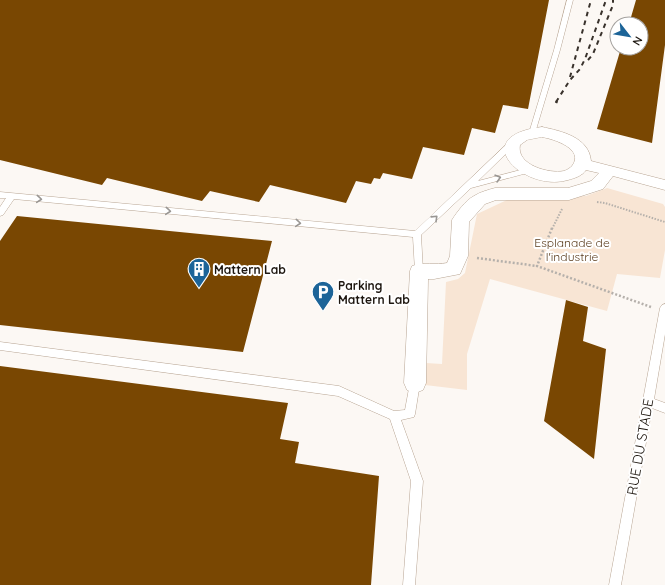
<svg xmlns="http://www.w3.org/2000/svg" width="665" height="585" font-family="Quicksand,sans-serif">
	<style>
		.green { fill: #f8e5d4 }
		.building { fill: #794702 }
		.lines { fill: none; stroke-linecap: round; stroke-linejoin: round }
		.service-casing { stroke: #b8a593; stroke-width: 1 }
		.minor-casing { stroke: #b8a593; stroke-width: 1 }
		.path-far1 { stroke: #b5b0ab; stroke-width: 2; stroke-dasharray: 1.5 1.5; stroke-linecap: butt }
		.path { stroke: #b5b0ab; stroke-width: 2.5; stroke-dasharray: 2 2; stroke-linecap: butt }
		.service { fill: #fff; fill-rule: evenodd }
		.minor { fill: #fff; fill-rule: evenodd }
		.rail-far1 { stroke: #39322c; stroke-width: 2; stroke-dasharray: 4.5 4.5; stroke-linecap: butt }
		.rail { stroke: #39322c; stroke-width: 2.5; stroke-dasharray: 5.5 5.5; stroke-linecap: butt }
		.oneway { stroke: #999693 }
		.labels { text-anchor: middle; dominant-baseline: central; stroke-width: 4; stroke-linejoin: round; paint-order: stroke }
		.park-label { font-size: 12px; fill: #5b3d1e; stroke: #fff }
		.poi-label { font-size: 12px; font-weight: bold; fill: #1d160f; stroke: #fff; text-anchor: start }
		.near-street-label { font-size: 14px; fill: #1d160f; stroke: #fff }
	</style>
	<rect width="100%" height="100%" fill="#fcf8f4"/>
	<!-- green -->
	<path class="green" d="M607,188L663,204L665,207V250L660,278L617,274L607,311L490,279L467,354V390L425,385L426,363L442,364L446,282L458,279L465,273L477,214L509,199L586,196Z"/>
	<!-- building -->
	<path class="building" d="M0,0H549L528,109L503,105L495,133L472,128L464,155L423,147L412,179L383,173L380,179L374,178L371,184L356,181L346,203L270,185L259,202L210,191L202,201L107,178L102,185L0,160Z
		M636,0H665V45L652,143L597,129L621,48H641V24H629Z
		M17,216L272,241L243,352L0,325V241Z
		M566,300L588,307L583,341L606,349L594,459L544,421Z
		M0,366L288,403L280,439L299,442L295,463L379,476L371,585H0Z"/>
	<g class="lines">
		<!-- service casing -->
		<g class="service-casing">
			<path id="service" d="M567,0H573L560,50L535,133L532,135H530L529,133L554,50Z
				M509,142H515L516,144L478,181L528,168L532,170L531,172L471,188L421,235L423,271L419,274L415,271L413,237L14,199L3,215L0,216V207L6,198H0V192L415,231Z
				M665,304V334L654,399L665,403V413L652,408L621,585H609L660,308L662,305Z
				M0,342L339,386L394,411L405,410L410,383L411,380L415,378L419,380L420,383L415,414L414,417L401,420L423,481L415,585H403L411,481L390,419L338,396L0,350Z"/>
		</g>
		<!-- minor casing -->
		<g class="minor-casing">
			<path id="minor" d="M542,127C561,131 589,137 591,161L665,180V190L613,176L603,189L569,200H496L485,204L469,222L468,256L460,274L434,279H428L426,383L423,390L415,393L407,390L404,383L410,271L412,266C423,262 436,265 447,263L450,256L452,220C457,212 466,200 474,196C480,192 488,190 495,188H568L591,181L599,173L586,170C582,176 575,178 568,180C524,193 465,136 542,127ZM542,137C554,139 585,149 572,166C570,168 567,170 564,171C549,174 516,165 520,145L527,140Z"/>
		</g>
		<!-- path-far1 -->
		<path class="path-far1" d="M597,202L605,203L665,222
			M552,229L562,209"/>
		<!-- path -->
		<path class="path" d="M552,228L537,266L651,307
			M477,258L537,266"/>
		<!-- service -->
		<use href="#service" class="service"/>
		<!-- minor -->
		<use href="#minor" class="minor"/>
		<!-- rail-far1 -->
		<path class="rail-far1" d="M588,60L593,54L613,5V0
			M570,77L591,0
			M556,102L570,80L580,69L585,59L606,0"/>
		<!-- rail -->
		<path class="rail" d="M556,103L557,101"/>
	</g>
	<!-- one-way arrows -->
	<defs><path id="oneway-chevron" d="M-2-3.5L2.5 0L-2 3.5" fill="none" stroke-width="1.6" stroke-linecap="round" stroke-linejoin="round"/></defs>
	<g class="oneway">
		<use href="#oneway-chevron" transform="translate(498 178) rotate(-16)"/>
		<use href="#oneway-chevron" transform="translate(39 199) rotate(5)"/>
		<use href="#oneway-chevron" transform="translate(168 211) rotate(5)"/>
		<use href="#oneway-chevron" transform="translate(435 218) rotate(-44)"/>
		<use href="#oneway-chevron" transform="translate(298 223) rotate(5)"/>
	</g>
	<!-- icons -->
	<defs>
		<g id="building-pin" transform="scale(1.15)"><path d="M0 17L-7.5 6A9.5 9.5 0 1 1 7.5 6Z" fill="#1c6498" stroke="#fff"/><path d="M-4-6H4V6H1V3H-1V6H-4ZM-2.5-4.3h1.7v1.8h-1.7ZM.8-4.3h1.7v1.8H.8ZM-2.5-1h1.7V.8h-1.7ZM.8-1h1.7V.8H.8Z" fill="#fff"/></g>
		<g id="parking-pin" transform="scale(1.15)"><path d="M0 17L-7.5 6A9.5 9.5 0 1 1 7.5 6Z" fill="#1c6498" stroke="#fff"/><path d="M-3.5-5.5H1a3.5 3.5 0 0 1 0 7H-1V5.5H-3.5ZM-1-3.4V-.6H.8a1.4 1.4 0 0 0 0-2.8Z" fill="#fff"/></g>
	</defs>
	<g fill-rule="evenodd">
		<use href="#building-pin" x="199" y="269"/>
		<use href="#parking-pin" x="323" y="292"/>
	</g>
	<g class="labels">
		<!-- park labels -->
		<g class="park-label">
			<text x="572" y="242">Esplanade de<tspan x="572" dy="14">l'industrie</tspan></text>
		</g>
		<!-- poi labels -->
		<g class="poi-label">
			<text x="214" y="269">Mattern Lab</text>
			<text x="338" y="285">Parking<tspan x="338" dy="14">Mattern Lab</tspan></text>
		</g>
		<!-- near-street labels -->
		<g class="near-street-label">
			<text transform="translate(640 447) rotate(-80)">RUE DU STADE</text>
		</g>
	</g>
	<!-- north arrow -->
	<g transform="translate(629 36) rotate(121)"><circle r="19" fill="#ffffff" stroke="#a5a29f"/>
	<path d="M0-3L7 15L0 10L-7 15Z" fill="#1c6498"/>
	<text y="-6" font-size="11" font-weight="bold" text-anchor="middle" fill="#1d160f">N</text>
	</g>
</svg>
